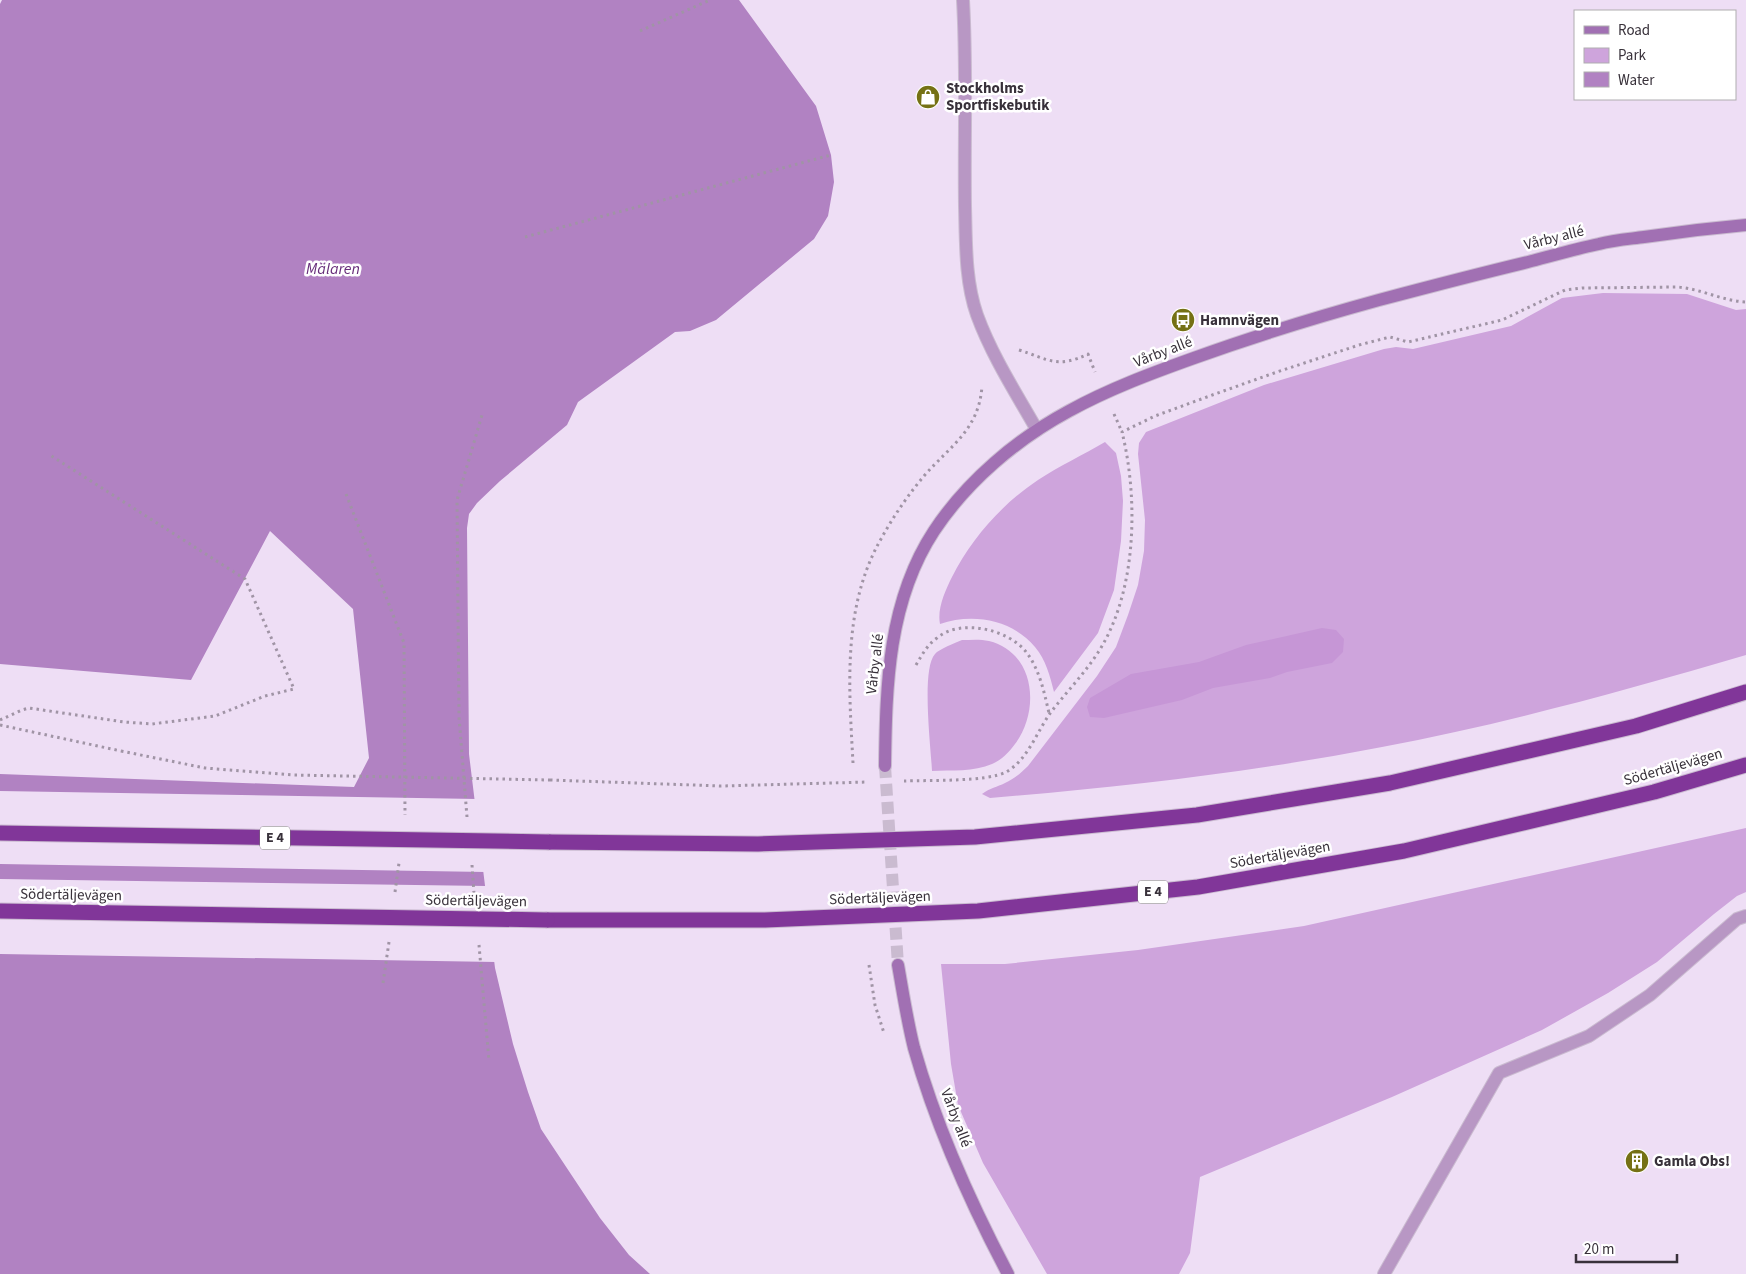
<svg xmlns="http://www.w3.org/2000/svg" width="1746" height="1274" font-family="'Source Sans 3',sans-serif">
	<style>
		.green { fill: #cea4dc }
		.forest { fill: #c696d6 }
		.water { fill: #b182c2 }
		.pier { fill: #eedef5 }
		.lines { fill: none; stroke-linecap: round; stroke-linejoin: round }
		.secondary-tunnel { stroke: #cabbd0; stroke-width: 12; stroke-dasharray: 12 6; stroke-linecap: butt }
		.lane-casing { stroke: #cabbd0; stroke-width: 14 }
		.street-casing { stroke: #cabbd0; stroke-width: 14 }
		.secondary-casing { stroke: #cabbd0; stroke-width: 14 }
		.highway-casing { stroke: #cabbd0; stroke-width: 17 }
		.path { stroke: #a094a5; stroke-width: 3; stroke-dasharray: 2.5 4; stroke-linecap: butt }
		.lane { stroke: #b897c4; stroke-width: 12 }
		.street { stroke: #b897c4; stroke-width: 12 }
		.secondary { stroke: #a170b3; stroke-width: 12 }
		.highway { stroke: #813699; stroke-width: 15 }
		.highway-bridge-casing { stroke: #cabbd0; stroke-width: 17; stroke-linecap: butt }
		.path-bridge { stroke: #a094a5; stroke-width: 3; stroke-dasharray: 2.5 4; stroke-linecap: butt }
		.highway-bridge { stroke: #813699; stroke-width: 15 }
		.labels { text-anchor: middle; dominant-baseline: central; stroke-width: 5; stroke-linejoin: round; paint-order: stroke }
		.shield { fill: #fff; stroke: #746f75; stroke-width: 1 }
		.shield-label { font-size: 14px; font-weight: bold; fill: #38313a }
		.poi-label { font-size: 15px; font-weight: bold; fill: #38313a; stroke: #fff; text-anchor: start }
		.street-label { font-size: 15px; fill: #38313a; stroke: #fff }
		.water-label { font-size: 16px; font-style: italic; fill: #672d7a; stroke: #fff }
	</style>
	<rect width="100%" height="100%" fill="#eedef5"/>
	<!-- green -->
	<path class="green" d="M1603,293L1687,294L1736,310L1746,309V655C1627,690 1504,724 1382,747C1253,772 1121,787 990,798L982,794C990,788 997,787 1005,783C1014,779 1021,773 1028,766L1097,676L1116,647L1128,615L1138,585L1144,551L1145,520L1138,454L1139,443L1146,432L1264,385L1384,349L1396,347L1413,349L1511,326L1562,298Z
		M1105,442L1116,453L1121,476L1123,501L1121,541L1114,590L1098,633L1054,692C1050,676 1046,660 1035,647C1012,619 972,613 940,624C937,609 945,591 952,577C971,539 1002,504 1038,480C1059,466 1083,455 1105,442Z
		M962,640C971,640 980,639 989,641C1036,653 1040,711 1015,744C1009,752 1002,760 992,764C974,772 951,770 932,771C931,749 921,669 935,654C939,649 955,643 962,640Z
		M1746,828V892L1737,896L1714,914L1657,962L1608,993L1542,1030L1392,1097L1200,1177L1190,1253L1179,1274H1047L983,1163L958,1105L951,1064L941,964H1005L1138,950L1304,926Z"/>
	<!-- forest -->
	<path class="forest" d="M1322,628L1336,630L1344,639L1343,652L1332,663L1287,672L1270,678L1213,688L1182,700L1104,718L1090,717L1087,707L1090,698L1131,674L1199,662L1246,645Z"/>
	<!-- water -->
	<path class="water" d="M2,0H739L816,106L831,155L834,182L828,216L814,239L716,320L690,331L675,332L578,402L567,425L500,481L477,503L469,514L467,528L469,754L495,968L513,1044L528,1092L541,1129L600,1218L629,1255L650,1274H0V774L354,787L369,758L353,609L270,531L191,680L0,664V4Z"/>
	<!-- pier -->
	<path class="pier" d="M0,791L477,799L486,872L0,864Z
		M0,879L487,886L496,962L0,954Z"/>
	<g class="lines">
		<!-- secondary-tunnel -->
		<path class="secondary-tunnel" d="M885,766L898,965"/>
		<!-- lane casing -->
		<g class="lane-casing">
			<path id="lane" d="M1384,1274L1499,1073L1589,1036L1650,995L1737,919L1746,916"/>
		</g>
		<!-- street casing -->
		<g class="street-casing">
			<path id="street" d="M963,0C967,69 964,137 965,206C966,242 965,281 977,315C992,356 1016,393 1037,430"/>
		</g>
		<!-- secondary casing -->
		<g class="secondary-casing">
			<path id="secondary" d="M885,766C886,685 888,601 934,531C967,481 1017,439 1069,411C1109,389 1152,373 1194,358C1255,336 1317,317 1379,300C1428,287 1478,274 1528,262C1551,256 1575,249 1599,244C1614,240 1629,239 1644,237C1678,232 1712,228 1746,225
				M898,965C903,993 907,1020 914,1048C936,1126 970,1202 1008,1274"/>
		</g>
		<!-- highway casing -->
		<g class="highway-casing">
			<path id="highway" d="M549,842L758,844L975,837L1197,815L1390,783L1636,726L1746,692
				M547,920H765L978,911L1198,887L1404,851L1654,792L1746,765"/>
		</g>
		<!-- path -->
		<path class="path" d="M640,31L710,0
			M525,237L831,155
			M1019,350C1048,359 1057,369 1088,354L1095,372
			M1114,414L1122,432
			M346,494L404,643L405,815
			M916,665C922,655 927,645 937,638C960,618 1009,629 1027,653C1040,671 1044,692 1049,713
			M0,720L22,710L29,708L124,722L152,724L215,716L265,696L294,689L245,579L50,455
			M0,725L121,751
			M853,763C849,688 842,607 881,539C893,517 908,495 924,476C950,446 979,430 982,386
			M550,780L721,786L868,782
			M904,781C929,780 987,782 1006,772C1028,760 1037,731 1051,712C1068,690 1088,670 1102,646C1137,586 1138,497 1122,432L1155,416L1215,394L1277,372L1359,345L1390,337L1408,342L1502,320L1565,290L1582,288L1678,287C1701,289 1723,301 1746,302
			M467,817L459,717L457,500L482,415
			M472,865L474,894
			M395,892L399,863
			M479,945L489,1061
			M869,965L875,1005L884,1033
			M383,983L389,942"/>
		<!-- lane -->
		<use href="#lane" class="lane"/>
		<!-- street -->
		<use href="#street" class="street"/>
		<!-- secondary -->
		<use href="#secondary" class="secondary"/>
		<!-- highway -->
		<use href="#highway" class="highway"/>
		<!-- highway-bridge casing -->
		<g class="highway-bridge-casing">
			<path id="highway-bridge" d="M0,833L549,842
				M0,911L547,920"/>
		</g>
		<!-- path-bridge -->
		<path class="path-bridge" d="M121,751L205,768L293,775L550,780"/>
		<!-- highway-bridge -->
		<use href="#highway-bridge" class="highway-bridge"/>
	</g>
	<!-- icons -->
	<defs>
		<g id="shop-disc" transform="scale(1.25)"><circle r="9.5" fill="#757114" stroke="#fff"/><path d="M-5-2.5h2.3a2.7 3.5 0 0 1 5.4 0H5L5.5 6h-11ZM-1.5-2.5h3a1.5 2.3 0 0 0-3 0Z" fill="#fff"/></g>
		<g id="bus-disc" transform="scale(1.25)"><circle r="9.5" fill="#757114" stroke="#fff"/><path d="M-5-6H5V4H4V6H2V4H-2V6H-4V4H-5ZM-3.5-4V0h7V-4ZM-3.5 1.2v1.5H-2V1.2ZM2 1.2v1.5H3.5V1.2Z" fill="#fff"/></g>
		<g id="building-disc" transform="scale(1.25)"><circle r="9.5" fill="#757114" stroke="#fff"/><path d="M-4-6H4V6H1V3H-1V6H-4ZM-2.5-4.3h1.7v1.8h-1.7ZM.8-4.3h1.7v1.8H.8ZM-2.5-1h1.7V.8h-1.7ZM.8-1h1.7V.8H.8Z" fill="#fff"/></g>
	</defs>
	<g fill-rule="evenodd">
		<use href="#shop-disc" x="928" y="97"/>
		<use href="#bus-disc" x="1183" y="320"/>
		<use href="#building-disc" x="1637" y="1161"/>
	</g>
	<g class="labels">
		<!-- shield labels -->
		<g class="shield">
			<rect x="260" y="826.5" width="30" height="23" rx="4"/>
			<rect x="1138" y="880.5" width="30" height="23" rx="4"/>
		</g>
		<g class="shield-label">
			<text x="275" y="838">E 4</text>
			<text x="1153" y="892">E 4</text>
		</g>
		<!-- poi labels -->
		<g class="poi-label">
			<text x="946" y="88">Stockholms<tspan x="946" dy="17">Sportfiskebutik</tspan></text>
			<text x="1200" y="320">Hamnvägen</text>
			<text x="1654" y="1161">Gamla Obs!</text>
		</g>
		<!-- street labels -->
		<g class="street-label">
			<text transform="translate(1554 238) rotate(-14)">Vårby allé</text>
			<text transform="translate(1163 352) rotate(-21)">Vårby allé</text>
			<text transform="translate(875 664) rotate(-83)">Vårby allé</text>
			<text transform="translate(1673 767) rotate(-16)">Södertäljevägen</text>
			<text transform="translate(1280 855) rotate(-10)">Södertäljevägen</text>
			<text transform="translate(71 895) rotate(1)">Södertäljevägen</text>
			<text transform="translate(880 898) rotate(-2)">Södertäljevägen</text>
			<text transform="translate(476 901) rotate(1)">Södertäljevägen</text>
			<text transform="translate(956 1118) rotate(69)">Vårby allé</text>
		</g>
		<!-- water labels -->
		<g class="water-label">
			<text x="333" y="269">Mälaren</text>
		</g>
	</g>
	<!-- legend -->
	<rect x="1574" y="10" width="162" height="90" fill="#ffffff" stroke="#afadb0"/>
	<rect x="1584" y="26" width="25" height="8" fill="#a170b3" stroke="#afadb0"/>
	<text x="1618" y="35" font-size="15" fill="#38313a">Road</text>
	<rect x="1584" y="48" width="25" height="15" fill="#cea4dc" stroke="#afadb0"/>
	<text x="1618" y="60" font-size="15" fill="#38313a">Park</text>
	<rect x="1584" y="72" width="25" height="15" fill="#b182c2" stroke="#afadb0"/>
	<text x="1618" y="85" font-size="15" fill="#38313a">Water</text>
	<!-- scale -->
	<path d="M1576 1254v8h101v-8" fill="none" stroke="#38313a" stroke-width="2.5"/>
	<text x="1584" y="1254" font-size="15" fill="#38313a" stroke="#ffffff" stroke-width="4" paint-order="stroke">20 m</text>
</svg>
